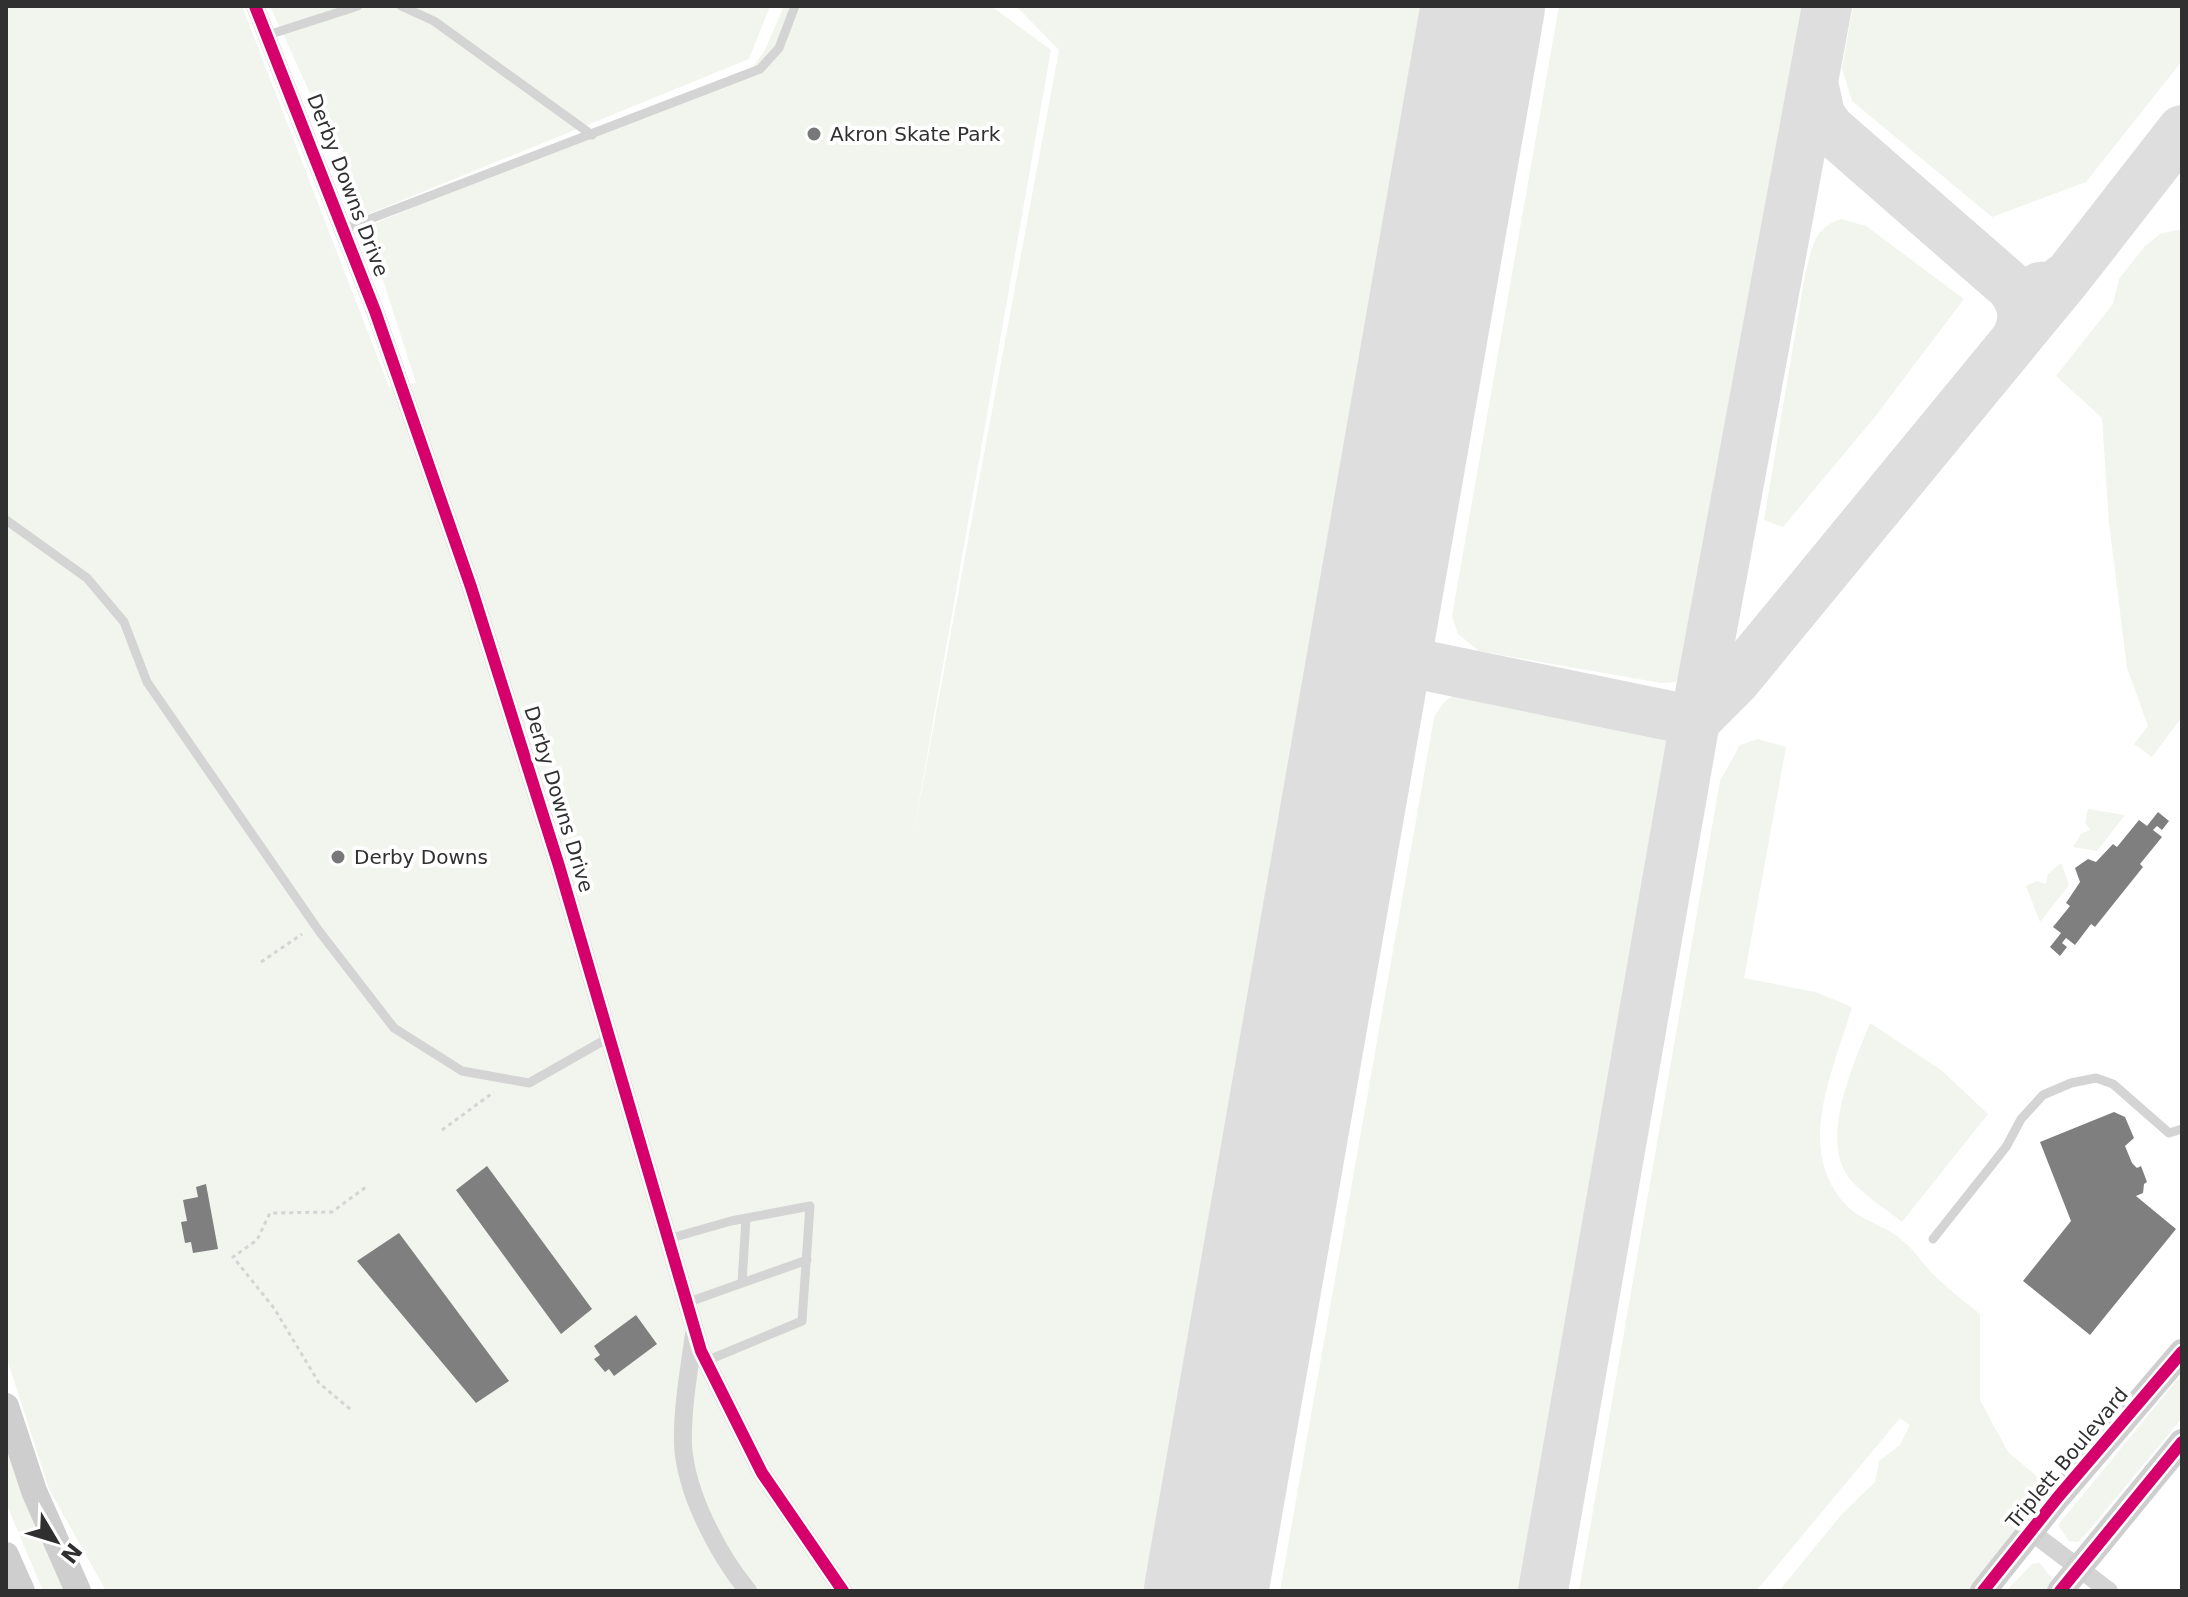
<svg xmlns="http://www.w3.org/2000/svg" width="2188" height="1597" font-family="'DejaVu Sans',sans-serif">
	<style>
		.green { fill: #f1f5ed }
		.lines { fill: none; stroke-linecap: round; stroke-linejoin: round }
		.taxiway { stroke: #dedede; stroke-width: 50 }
		.runway { stroke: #dedede; stroke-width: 124 }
		.building { fill: #7f7f7f }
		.path { stroke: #d4d4d4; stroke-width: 3; stroke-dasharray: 4 4; stroke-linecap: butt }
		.service { stroke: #d4d4d4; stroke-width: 9 }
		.minor { stroke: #d4d4d4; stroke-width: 18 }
		.secondary { stroke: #cecece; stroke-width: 26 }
		.cycleway-casing { stroke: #fff; stroke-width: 17 }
		.cycleway { stroke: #d6006c; stroke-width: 12 }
		.poi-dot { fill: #787878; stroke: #fff; stroke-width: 3 }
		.labels { text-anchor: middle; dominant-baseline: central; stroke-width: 8; stroke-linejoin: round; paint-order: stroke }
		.poi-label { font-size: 20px; fill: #303030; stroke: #fff; text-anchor: start }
		.street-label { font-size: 20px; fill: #303030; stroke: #fff }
	</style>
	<rect width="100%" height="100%" fill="#fff"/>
	<!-- green -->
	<path class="green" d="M6,6H242L389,387L416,383L366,227L753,67L765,50L784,6H991L1051,50L912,842L1059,50L1016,6H1427L1147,1591H106L49,1489L6,1356Z
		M270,6H770L749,59L366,215Z
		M1559,6H1815L1697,662L1675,682L1661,683L1479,651L1458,634L1452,616Z
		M1853,6H2182V61L2086,182L1992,217L1852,101L1842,68Z
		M1841,219L1866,226L1964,299L1874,418L1783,527L1764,520L1805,275C1812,249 1813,228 1841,219Z
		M2176,230H2182V717L2152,757L2134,744L2148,726L2127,668L2109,523L2102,418L2056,376L2113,304L2119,279L2145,246L2160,234Z
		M1477,690L1645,723L1665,731L1676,752L1531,1591H1280L1434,718C1443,699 1456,691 1477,690Z
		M1758,739L1786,747L1744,978L1815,992L1852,1007C1834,1070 1793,1150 1847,1206C1863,1222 1888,1226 1904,1242C1915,1251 1923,1264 1933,1274C1947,1288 1964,1301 1980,1314V1400L2008,1452L2053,1490L1972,1591H1779L1842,1514L1875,1482L1879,1461L1900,1445L1910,1425L1900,1418L1756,1591H1579L1720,781L1740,745Z
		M2088,809L2125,815L2097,851L2073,847L2081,834L2090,830L2085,822Z
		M2061,863L2069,885L2040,922L2026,886L2037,881L2046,884L2048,874Z
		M1870,1023L1941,1070L1988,1114L1902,1222C1886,1209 1863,1195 1849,1178C1819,1139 1854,1063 1870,1023Z
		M2182,1374V1418L2086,1534L2078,1542L2069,1541L2058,1525Z
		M6,1438L73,1591H43L6,1503Z
		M2040,1563L2052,1579L2045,1591H2006L2032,1564Z"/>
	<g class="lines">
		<!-- taxiway -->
		<path class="taxiway" d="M1813,82L1820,115L1830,129L2011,287C2024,304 2026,320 2016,339
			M2040,287L2054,286L2069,275L2182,130
			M1369,654L1695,721L1735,681L2069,275
			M1543,1591L1695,721L1827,6"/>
		<!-- runway -->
		<path class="runway" d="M1206,1591L1483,6"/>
	</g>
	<!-- building -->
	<path class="building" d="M2158,812L2169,821L2162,830L2157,826L2153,830L2162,837L2140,864L2143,867L2095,927L2091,924L2075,945L2066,938L2062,943L2067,947L2060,956L2050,947L2061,933L2053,927L2070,906L2066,903L2080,882L2075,868L2088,859L2096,862L2113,844L2117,847L2139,820L2147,826Z
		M2114,1112L2125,1117L2134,1138L2125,1146L2132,1163L2137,1168L2141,1166L2147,1182L2144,1184L2143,1193L2136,1196L2176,1229L2090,1335L2023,1281L2071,1221L2040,1142Z
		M487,1166L592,1309L561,1334L456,1190Z
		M206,1184L218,1249L193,1253L191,1242L185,1243L181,1222L187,1221L183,1200L198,1197L196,1187Z
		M399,1233L509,1381L476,1403L357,1261Z
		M636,1315L657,1344L614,1376L609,1369L605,1372L594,1359L600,1355L594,1346Z"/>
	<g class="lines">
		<!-- path -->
		<path class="path" d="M261,962L302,934
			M442,1130L494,1092
			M350,1409L319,1383L274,1308L233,1257L257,1240L270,1213L332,1212L366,1187"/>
		<!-- service -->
		<path class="service" d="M401,6L434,21L592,135
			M268,35L358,6
			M344,229L760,69L779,48L795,6
			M6,520L87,578L124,622L147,682L319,931L394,1028L462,1071L529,1083L610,1037
			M668,1239L731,1221L810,1206L802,1321L706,1361
			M1933,1239L2006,1147L2021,1119L2043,1095L2071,1083L2096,1078L2113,1084L2169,1133L2182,1129
			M742,1283L746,1218
			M686,1303L807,1260"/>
		<!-- minor -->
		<path class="minor" d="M255,6L375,311L471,587L559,866L701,1351L762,1473L843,1591
			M694,1334C689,1371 682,1408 683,1445C686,1494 718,1554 748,1591
			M2030,1531L2109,1591"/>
		<!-- secondary -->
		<path class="secondary" d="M6,1406L34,1491L78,1591
			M6,1555L22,1591
			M1983,1591L2058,1497L2182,1352
			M2060,1591L2182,1442"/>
		<!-- cycleway casing -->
		<g class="cycleway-casing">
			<path id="cycleway" d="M255,6L375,311L471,587L559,866L701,1351L762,1473L843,1591
				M1983,1591L2058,1497L2182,1352
				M2060,1591L2182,1442"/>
		</g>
		<!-- cycleway -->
		<use href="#cycleway" class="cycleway"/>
	</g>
	<!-- markers -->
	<g class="poi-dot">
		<circle cx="814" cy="134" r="8"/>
		<circle cx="338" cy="857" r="8"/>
	</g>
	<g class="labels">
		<!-- poi labels -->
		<g class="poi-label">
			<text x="830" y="134">Akron Skate Park</text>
			<text x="354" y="857">Derby Downs</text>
		</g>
		<!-- street labels -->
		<g class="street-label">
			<text transform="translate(348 185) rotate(69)">Derby Downs Drive</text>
			<text transform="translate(559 799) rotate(73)">Derby Downs Drive</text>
			<text transform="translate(2067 1458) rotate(-50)">Triplett Boulevard</text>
		</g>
	</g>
	<!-- border -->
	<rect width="2188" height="1597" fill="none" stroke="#303030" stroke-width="16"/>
	<!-- north arrow -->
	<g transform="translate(56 1541) rotate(128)" stroke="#ffffff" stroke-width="6" paint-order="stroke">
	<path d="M0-6L14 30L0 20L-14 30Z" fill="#303030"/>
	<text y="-12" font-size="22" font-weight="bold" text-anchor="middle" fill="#303030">N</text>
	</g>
</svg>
